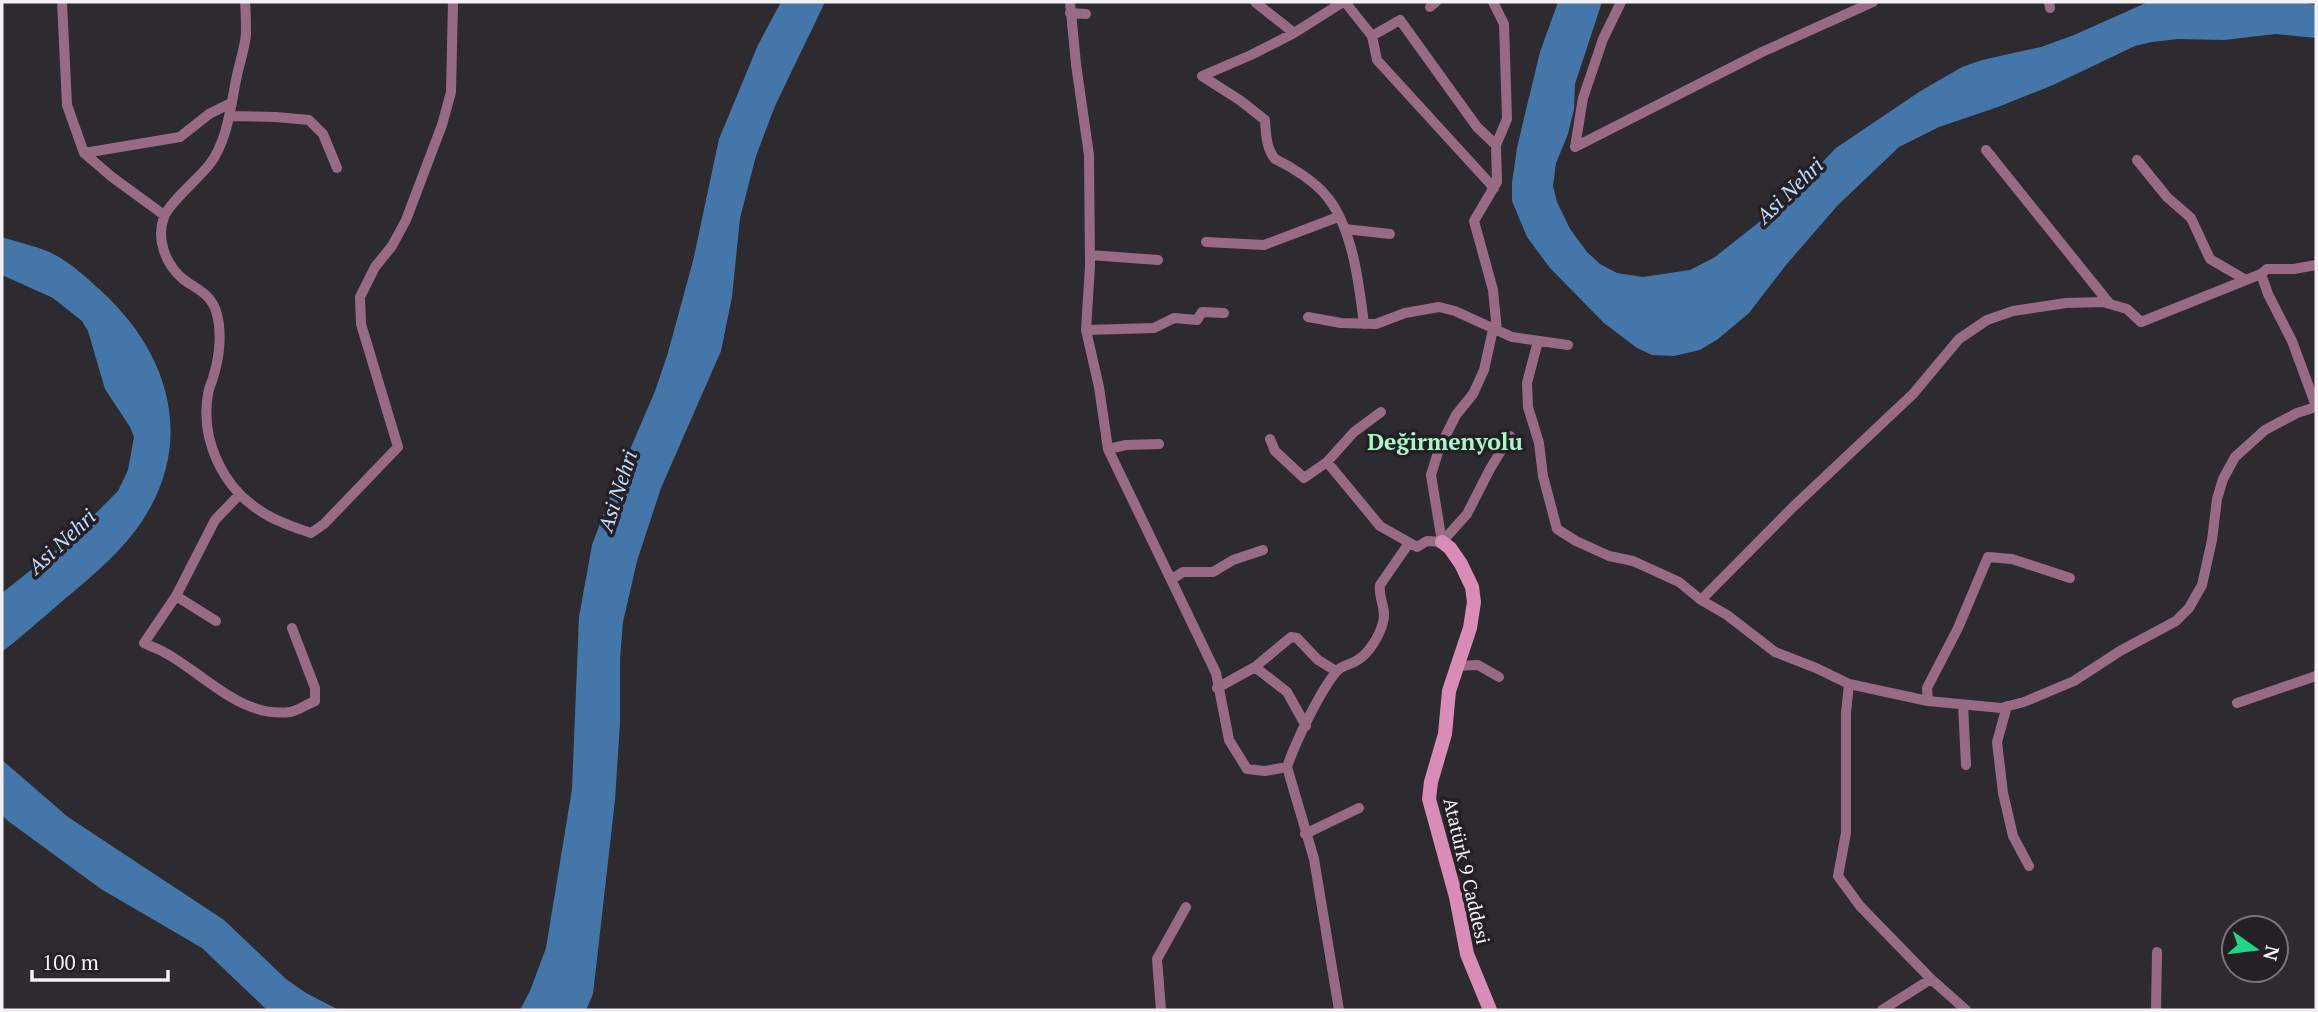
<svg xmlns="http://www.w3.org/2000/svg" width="2318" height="1012" font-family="'PT Serif',serif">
<rect width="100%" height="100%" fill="#2d2a30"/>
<!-- water -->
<path fill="#4576aa" d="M781 2H825L775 106 756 156 740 218 732 297 721 351 661 488 637 561 623 622 620 659V723L615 800 593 994 586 1010H520L530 991 546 948 572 789 579 617 592 545 611 494 655 391 667 356 693 261 719 139 758 45Z
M1558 2H1602L1575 84 1574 109 1568 134 1556 163 1553 186 1557 202 1570 229 1587 252 1600 264 1617 273 1643 277 1690 270 1715 257 1783 203 1836 148 1919 92 1962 67 1982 60 2041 47 2074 35 2148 2H2301L2316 5V38L2276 34 2224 40 2178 39 2152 42 2135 46 2053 85 1998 107 1939 127 1899 147 1838 205 1786 265 1749 313 1718 339 1700 350 1674 356 1652 355 1637 348 1604 323 1550 268 1527 237 1512 201V183L1517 148 1525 114 1540 52Z
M2 237C20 243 41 247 57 256 73 265 86 277 99 289 163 346 194 428 150 508 128 548 93 575 59 604 40 620 21 637 2 652V593L70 539 118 491 128 470 134 437 130 427 105 389 88 331 82 321 53 298 2 275Z
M2 760 68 817 224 920 286 979 306 993 339 1010H267L202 948 101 889 8 821 2 815Z"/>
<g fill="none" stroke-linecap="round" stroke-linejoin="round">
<!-- street -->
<path stroke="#996a84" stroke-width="10" d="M62 2 67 105 84 153 112 177 164 215
M245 2C246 12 246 23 246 34 245 47 240 62 237 75 231 104 228 141 209 165 199 178 168 204 164 217 156 238 165 264 183 279 196 289 210 293 216 311 222 330 220 355 214 374 213 380 209 387 208 394 200 440 223 488 262 512 277 522 294 527 311 533L324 524 398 447 361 324 360 297 375 267 392 246 406 220 442 125 451 92 453 2
M1070 2 1076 64 1089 155 1090 266 1086 330 1099 387 1108 449 1216 673 1229 740 1247 769 1265 771 1287 767
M1255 2 1294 33 1343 2
M1345 2 1372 36 1377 60 1494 188
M1493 2 1504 24 1507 119 1496 145 1497 182 1474 221 1493 290 1497 331
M1621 2 1603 39 1583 98 1575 147 1762 52 1873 2
M2049 2 2050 8
M1430 7 1436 2
M1070 13 1086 14
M1294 33 1251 55 1202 76 1241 101 1265 120C1266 134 1266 148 1275 159 1292 167 1316 182 1328 198 1353 230 1359 284 1364 324
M1372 36 1400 20 1477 127 1496 145
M229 116 276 117 309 120 323 134 337 168
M1986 150 2109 303
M84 153 180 137 209 114 231 103
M2137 160 2167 197 2191 218 2210 259 2246 280
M1345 229 1390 234
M1206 242 1264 245 1338 217
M1090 255 1158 260
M2316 265 2294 269H2267L2261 274 2268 294 2292 341 2316 406
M1308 317 1341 323 1376 324 1405 313 1439 307 1455 311 1512 337 1568 345
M1086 330 1154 328 1174 318 1197 320 1202 312 1224 313
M1538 341 1527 383 1528 407 1539 443 1543 476 1557 529 1576 541 1609 556 1633 561 1679 582 1701 600 1727 615 1775 652 1816 668 1849 684 1928 701 2001 708 2024 702 2074 681 2120 651 2176 621 2189 608 2202 585 2212 540 2217 499 2223 479 2235 457 2265 430 2297 413 2316 407
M1270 439 1275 451 1304 478 1327 462 1354 432 1381 412
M1108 449 1126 445 1159 444
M1327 462 1380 526 1417 547 1427 541 1442 542 1467 514 1490 469 1510 436
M239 495 215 520 176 596 144 643C152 647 161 650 169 655 207 677 242 718 290 712 298 711 307 704 315 701V688L292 628
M1442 542 1431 475 1439 449 1456 415 1473 394 1484 370 1493 329
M1172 579 1183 572H1213L1233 560 1263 550
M176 596 216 621
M1701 600 1792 508 1913 394 1959 339 1987 320 2013 311 2066 303 2103 302 2127 309 2141 322 2261 274
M1456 666 1478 665 1499 677
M1849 684 1846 713V833L1838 876 1860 906 1931 979 1966 1010
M1217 688 1255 667
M1928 701 1927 688 1958 628 1988 557 2012 559 2070 578
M2237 703 2316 676
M1963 705 1966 765
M2007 706 1997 742 2003 793 2013 836 2029 866
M1306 726 1287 692 1255 667 1291 637 1297 638 1318 660 1336 671
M1305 834 1359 808
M1161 1010 1157 959 1186 907
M1339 1010 1314 859 1287 767C1295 743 1321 689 1337 671 1342 665 1350 665 1356 661 1369 654 1380 635 1383 622 1387 609 1378 598 1380 585L1409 543
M1882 1010 1931 979
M2156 1010 2157 952"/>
<!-- secondary -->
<path stroke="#d88cb7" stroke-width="14" d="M1442 542 1450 548 1461 564 1472 587 1474 602 1470 628 1449 691 1445 734 1431 782 1429 799 1456 897 1467 954 1490 1010"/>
</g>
<g text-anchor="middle" stroke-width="7" stroke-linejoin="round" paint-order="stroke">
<!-- street labels -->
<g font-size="19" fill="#f3f1f5" stroke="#242026">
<text transform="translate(1467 871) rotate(77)" y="7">Atatürk 9 Caddesi</text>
</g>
<!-- water labels -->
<g font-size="21" font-style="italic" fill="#c3defc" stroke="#242026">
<text transform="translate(1790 191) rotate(-44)" y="7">Asi Nehri</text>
<text transform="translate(618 491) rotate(-72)" y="7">Asi Nehri</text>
<text transform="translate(62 542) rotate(-43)" y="7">Asi Nehri</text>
</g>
<!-- quarter labels -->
<g font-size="23" font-weight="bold" fill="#aaf7c8" stroke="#242026">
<text x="1445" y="450">Değirmenyolu</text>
</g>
</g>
<!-- border -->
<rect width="2318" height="1012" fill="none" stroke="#f3f1f5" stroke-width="7"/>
<!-- north arrow -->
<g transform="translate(2255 949) rotate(104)"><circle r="33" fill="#242026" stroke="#777479" stroke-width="2"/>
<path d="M0-5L12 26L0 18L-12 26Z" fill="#1ed888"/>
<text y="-10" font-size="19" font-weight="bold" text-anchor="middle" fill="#f3f1f5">N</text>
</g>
<!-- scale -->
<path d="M32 970v10h136v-10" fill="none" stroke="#f3f1f5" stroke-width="3.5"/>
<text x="42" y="970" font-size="21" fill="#f3f1f5" stroke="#242026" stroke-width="5" paint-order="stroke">100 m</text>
</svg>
